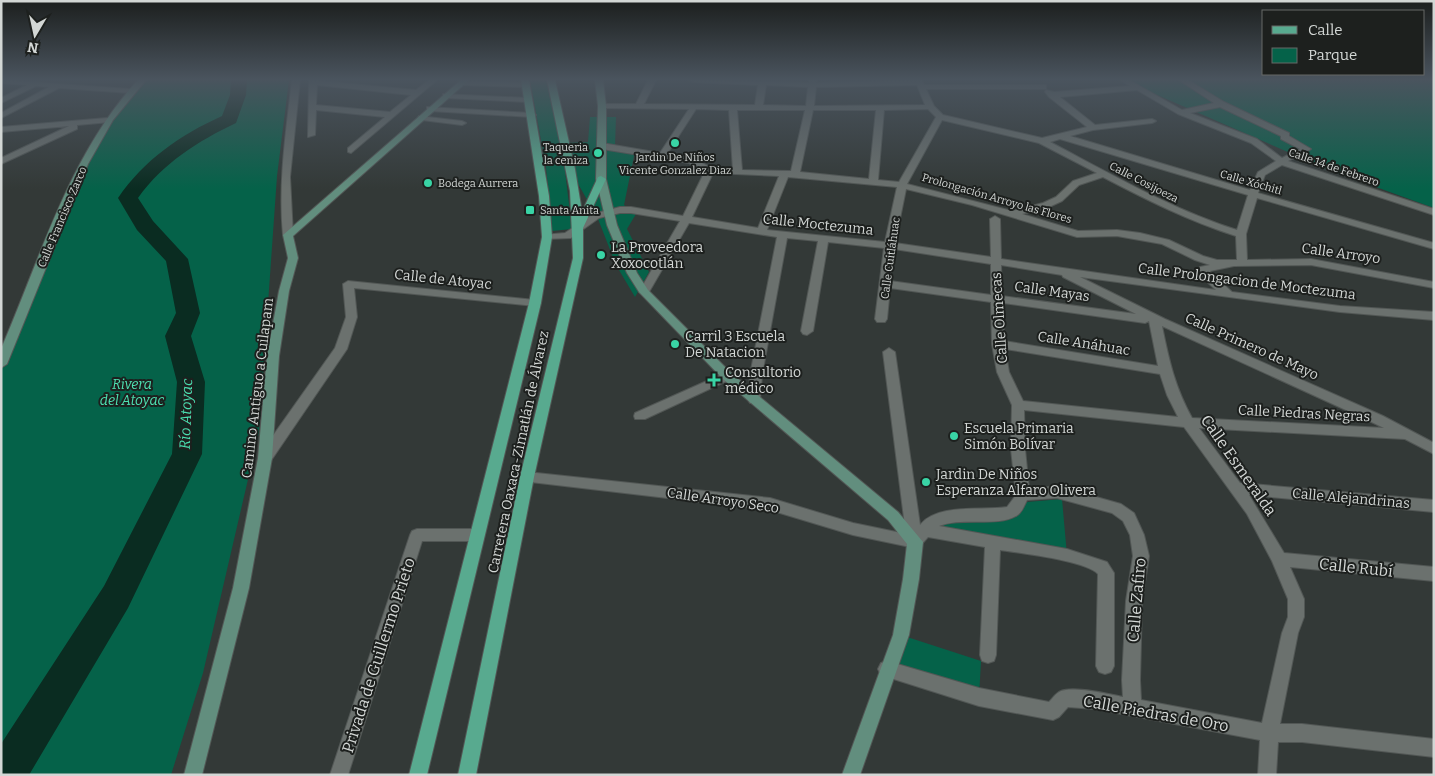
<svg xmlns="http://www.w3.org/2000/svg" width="1435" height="776" font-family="Bitter,serif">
<rect width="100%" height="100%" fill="#333937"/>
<!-- green -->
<path fill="#056249" d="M145 80H289L277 176 259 432 203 673 171 775H1V364L44 260 107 120Z
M530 80H549L564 163 572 229 552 231 546 167Z
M1123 80H1434V208L1329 170Z
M590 117H616L615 146 635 151 624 205 636 214 627 229 649 272 635 297 616 265 598 219 577 182 566 143 588 142Z
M1062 499 1067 555 929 524 1011 512 1027 502Z
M901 635 981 661 979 697 887 669Z"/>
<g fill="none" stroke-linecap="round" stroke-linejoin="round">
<!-- river -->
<path fill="#0a2c21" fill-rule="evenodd" d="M231 80H247L246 95 236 123C198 141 163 163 138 198L153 221 188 259 200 313 191 336 205 382 202 454 128 608 29 775H1V744L104 586 172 454 177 382 165 336 176 313 166 261 137 230 118 198C144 160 180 135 222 116L230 95Z"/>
<!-- street casing -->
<g stroke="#525755" stroke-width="2">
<path id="street" d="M1 80 131 89 135 91 131 93 59 88 1 118V113L49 87 36 86 1 103V98L27 85 1 83Z
M292 80H300L290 177 293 235 288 238 283 235C278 183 286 132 292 80Z
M309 80 416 90 429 80H437L351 153 348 152V148L385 117 316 110 315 135 308 137ZM317 85 411 95 390 112 316 105Z
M648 80H656L644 104 755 105 758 85 693 82 689 80 809 83V80H817L816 83 922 80 924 85H1046V89H926L934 106 943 115 1042 138 1087 127 1049 97 1045 92 1046 90 1054 92 1130 86 1120 80H1129L1182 110 1214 103 1179 80H1188L1224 102 1289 133V136L1311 149 1288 161 1434 209V215L1282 165 1265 175 1258 193 1434 243V249L1257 198 1246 234 1247 260 1311 259 1434 282V288L1311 265 1234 266 1210 271 1213 275 1232 292 1340 306 1434 312V320L1340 312 1080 277 1165 319 1383 416 1434 443V454L1405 439 1199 428 1240 483 1434 500V512L1249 495 1284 553 1434 567V581L1290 567 1304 599V617L1298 633 1280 724H1302L1434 739V757L1302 742H1278L1276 775H1258L1260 740 1095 709 1068 707 1059 717 1053 720 979 706 881 675 878 669 881 663 887 661 979 688 1049 702C1053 698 1056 693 1061 691 1072 686 1110 694 1123 697L1122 680 1126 601 1133 556 1130 535 1123 521 1112 513 1057 498 1027 500C1024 506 1022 513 1016 516 998 527 961 517 939 526L1067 549 1107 562 1114 573V666L1111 672 1105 674 1099 672 1096 666 1098 574C1087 561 1020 553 1000 550L996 655 994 661 988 663 982 661 980 655 985 547 928 537 920 546 915 548 853 535 770 510 522 481 520 477 522 473 527 472 770 498 853 523 906 534 883 352 889 348 895 352 920 525C937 503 982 511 1007 507L1016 495 1011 449 1012 405 997 372 992 344 991 302 890 288 887 319 885 322H877L875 319 884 248 828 242 813 331 807 335 803 334 801 331 818 241 787 238 762 375 760 400 758 403H750L748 400 750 375 777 237 689 223 649 292 644 295 639 292 680 221 631 213H620L599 218 571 238 543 239V235L565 233 593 214 620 207H631L683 216 705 171 689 163 602 149 598 146 602 143 660 153 689 109 602 108 598 106 602 104H636ZM766 85 808 87 806 106 763 105ZM917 85 925 105 814 106 816 87ZM1137 90 1178 114 1251 143 1276 161 1258 172 1250 190 1070 136 1093 130 1152 123 1156 121 1152 119 1095 125 1060 97ZM1220 107 1281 136V139L1300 149 1282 158 1257 139 1190 113ZM696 109 729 110 733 170 712 168 694 159 667 154ZM928 109 936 117 899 182 878 180 884 110ZM737 110H805L791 171 742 170ZM813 110H876L869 179 800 172ZM942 120 1039 143 1097 173 1073 181 1056 197 1043 203 1012 211 907 184ZM1060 139 1248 195 1237 230C1171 209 1111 174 1050 142ZM713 173 779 176 758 228 692 217ZM788 177 897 187 885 242 767 230ZM1103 177C1147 200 1189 221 1236 236L1237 260H1217L1203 256 1169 240 1140 233 1117 230 1078 231 1022 214 1049 207 1062 201 1079 185ZM906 189 972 205 1077 237 1117 236 1162 244 1195 260 1210 265 1200 267 1199 269 1204 279 1216 290 1001 259 1000 219 995 216 990 219 991 257 895 243ZM894 249 991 264V295L890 281ZM1001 265 1062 275 1063 277 1136 314 1002 296ZM1003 303 1145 323 1149 321 1158 366 1004 341ZM1162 326 1359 416 1384 428 1192 418C1175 387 1169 361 1162 326ZM1005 349 1160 374 1167 395 1178 417 1023 401 1009 372ZM1024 410 1184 427 1247 514 1272 561 1288 599V617L1282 633 1262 723 1141 700 1140 680 1142 601 1149 556 1144 535 1134 513 1121 504 1057 486 1029 489 1025 449Z
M459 81 526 83 530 85 526 87 462 85 458 83Z
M443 94 528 98 532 100 528 102 446 98H443Z
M427 107 532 113 536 115 532 117 430 111H427Z
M419 116 462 121 466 123 462 125 422 120 418 118Z
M107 118 111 120 110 122 77 125V129L1 164V158L69 126 1 132V127Z
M348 281 535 300 541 303 535 306 354 288 357 317 347 349 270 462 265 463 260 462 258 458 260 454 335 348 346 317 343 284Z
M727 372 733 376 731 379 645 419H635L634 416 635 413Z
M417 529H477L482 531 484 535 482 539 477 541H422L348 775H330L410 535 412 531Z"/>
</g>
<!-- secondary casing -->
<g stroke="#525755" stroke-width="2">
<path id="secondary" d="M138 80H146L113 120 88 164 7 364 1 368V349C41 257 69 155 138 80Z
M461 80H469L293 236 298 258 289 291 279 356 272 458 249 588 202 775H184L233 588 258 458 267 356 279 291 288 258 283 235Z
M595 80H603L606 106V179L617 225 637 273 648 290 731 373 898 512 923 542 919 579 909 635 860 775H842L893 635 903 579 907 544 888 520 723 379 639 292 627 273 607 225 596 179 598 106Z"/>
</g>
<!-- primary casing -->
<g stroke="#525755" stroke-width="2">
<path id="primary" d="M521 80H529L549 196 552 237 541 303 427 775H409L529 303 542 237 539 196Z
M547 80H555L575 169 582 212 598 177 601 176 606 179 583 228V258L534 477 476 775H458L520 477 573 258 570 191Z"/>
</g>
<!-- street -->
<use href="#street" fill="#6b716e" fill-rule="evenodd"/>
<!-- secondary -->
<use href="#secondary" fill="#628e7e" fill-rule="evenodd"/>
<!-- primary -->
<use href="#primary" fill="#58aa8f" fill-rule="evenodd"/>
</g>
<!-- sky -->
<linearGradient id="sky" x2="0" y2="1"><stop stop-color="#1c1f1e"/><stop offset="0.42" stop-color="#4a545e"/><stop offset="1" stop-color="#4a545e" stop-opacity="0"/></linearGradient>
<rect width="1435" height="189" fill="url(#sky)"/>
<!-- markers -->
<g fill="#39d4a5" stroke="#1d201e" stroke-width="2">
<circle cx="675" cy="143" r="5"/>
<circle cx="598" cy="153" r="5"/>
<circle cx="428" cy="183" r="5"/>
<rect x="525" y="205" width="10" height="10" rx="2.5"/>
<circle cx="601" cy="255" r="5"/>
<circle cx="675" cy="344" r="5"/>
<path d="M711.5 372.5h5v5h5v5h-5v5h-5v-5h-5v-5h5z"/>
<circle cx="954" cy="436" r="5"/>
<circle cx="926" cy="482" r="5"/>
</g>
<g text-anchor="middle" stroke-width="4" stroke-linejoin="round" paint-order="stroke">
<!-- far-poi labels -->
<g font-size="11" fill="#d3d7d5" stroke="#1d201e" text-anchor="start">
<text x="588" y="151" text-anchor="end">Taqueria<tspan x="588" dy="13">la ceniza</tspan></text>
<text x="675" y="161" text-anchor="middle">Jardin De Niños<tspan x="675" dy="13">Vicente Gonzalez Diaz</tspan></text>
<text x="438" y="187">Bodega Aurrera</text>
<text x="540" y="214">Santa Anita</text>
</g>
<!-- far-street labels -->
<g font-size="11" fill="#d3d7d5" stroke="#1d201e">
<text transform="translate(1334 167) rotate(19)" y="4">Calle 14 de Febrero</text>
<text transform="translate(1144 182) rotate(27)" y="4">Calle Cosijoeza</text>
<text transform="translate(1251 182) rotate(16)" y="4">Calle Xóchitl</text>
<text transform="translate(997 198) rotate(16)" y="4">Prolongación Arroyo las Flores</text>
<text transform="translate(62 217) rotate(-67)" y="4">Calle Francisco Zarco</text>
<text transform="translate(890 258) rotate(-82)" y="4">Calle Cuitláhuac</text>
</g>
<!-- street labels -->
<g font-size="14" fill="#d3d7d5" stroke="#1d201e">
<text transform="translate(818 224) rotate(6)" y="5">Calle Moctezuma</text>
<text transform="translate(1341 253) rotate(8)" y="5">Calle Arroyo</text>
<text transform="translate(443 279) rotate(6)" y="5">Calle de Atoyac</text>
<text transform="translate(1247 281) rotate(7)" y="5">Calle Prolongacion de Moctezuma</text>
<text transform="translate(1052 291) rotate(8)" y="5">Calle Mayas</text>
<text transform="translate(999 318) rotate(-94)" y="5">Calle Olmecas</text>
<text transform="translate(1084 343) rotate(9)" y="5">Calle Anáhuac</text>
<text transform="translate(1252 346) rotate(24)" y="5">Calle Primero de Mayo</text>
<text transform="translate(257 388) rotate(-83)" y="5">Camino Antiguo a Cuilapam</text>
<text transform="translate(1304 413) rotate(3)" y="5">Calle Piedras Negras</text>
<text transform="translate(518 452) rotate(-78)" y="5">Carretera Oaxaca-Zimatlán de Álvarez</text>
<text transform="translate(1351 498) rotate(5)" y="5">Calle Alejandrinas</text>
<text transform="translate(723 500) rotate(8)" y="5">Calle Arroyo Seco</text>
</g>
<!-- poi labels -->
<g font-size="14" fill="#d3d7d5" stroke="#1d201e" text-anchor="start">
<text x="611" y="252">La Proveedora<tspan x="611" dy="16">Xoxocotlán</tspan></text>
<text x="685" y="341">Carril 3 Escuela<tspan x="685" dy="16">De Natacion</tspan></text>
<text x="725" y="377">Consultorio<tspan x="725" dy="16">médico</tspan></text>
<text x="964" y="433">Escuela Primaria<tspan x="964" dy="16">Simón Bolívar</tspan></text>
<text x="936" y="479">Jardin De Niños<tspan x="936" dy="16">Esperanza Alfaro Olivera</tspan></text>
</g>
<!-- park labels -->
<g font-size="14" font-style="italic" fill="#4de0b1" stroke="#1d201e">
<text x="132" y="389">Rivera<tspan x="132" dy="16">del Atoyac</tspan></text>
</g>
<!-- water labels -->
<g font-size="15" font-style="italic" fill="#4adeaf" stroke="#1d201e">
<text transform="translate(186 414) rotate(-88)" y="5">Río Atoyac</text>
</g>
<!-- near-street labels -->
<g font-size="16" fill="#d3d7d5" stroke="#1d201e">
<text transform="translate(1239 465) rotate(55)" y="6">Calle Esmeralda</text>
<text transform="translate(1356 567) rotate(6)" y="6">Calle Rubí</text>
<text transform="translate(1136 600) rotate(-85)" y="6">Calle Zafiro</text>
<text transform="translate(378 655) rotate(-72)" y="6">Privada de Guillermo Prieto</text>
<text transform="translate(1156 713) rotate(10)" y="6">Calle Piedras de Oro</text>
</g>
</g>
<!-- border -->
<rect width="1435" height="776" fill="none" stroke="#d3d7d5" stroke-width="5"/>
<!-- legend -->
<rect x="1262" y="10" width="162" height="65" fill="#1d201e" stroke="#666967"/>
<rect x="1272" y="26" width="25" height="8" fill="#58aa8f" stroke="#666967"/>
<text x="1308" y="35" font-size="15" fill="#d3d7d5">Calle</text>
<rect x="1272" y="48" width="25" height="15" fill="#056249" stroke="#666967"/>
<text x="1308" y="60" font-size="15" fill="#d3d7d5">Parque</text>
<!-- north arrow -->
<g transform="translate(35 35) rotate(189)" stroke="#1d201e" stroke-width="4" paint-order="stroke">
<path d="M0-4L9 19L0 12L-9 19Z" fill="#d3d7d5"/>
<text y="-8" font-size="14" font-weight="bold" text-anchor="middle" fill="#d3d7d5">N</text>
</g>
</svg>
